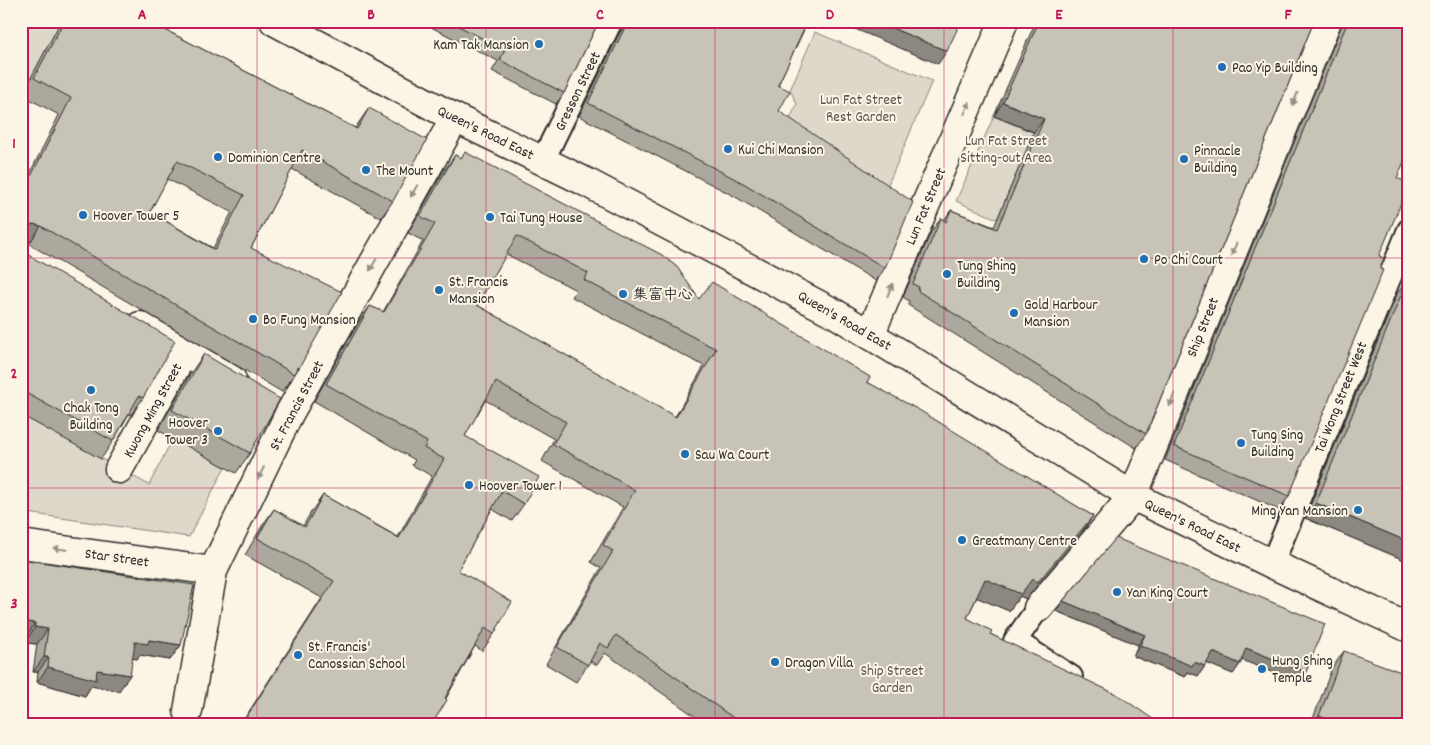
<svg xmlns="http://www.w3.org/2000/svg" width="1430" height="745" font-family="Dekko,'LXGW WenKai TC',sans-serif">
<rect width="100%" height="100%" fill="#fcf5e5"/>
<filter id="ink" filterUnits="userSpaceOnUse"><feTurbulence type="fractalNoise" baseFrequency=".02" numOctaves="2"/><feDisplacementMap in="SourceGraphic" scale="10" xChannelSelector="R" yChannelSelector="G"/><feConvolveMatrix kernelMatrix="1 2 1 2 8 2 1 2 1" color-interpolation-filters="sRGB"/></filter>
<g filter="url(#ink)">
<!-- green -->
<path fill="#ded8ca" stroke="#84827a" d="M21 21H61L21 97Z
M815 32 932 81 887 187 788 123 797 104 790 90Z
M994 116 1060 144 1018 170 997 219 956 201Z
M27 418 149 485 173 438 225 467 189 537 21 512V427Z"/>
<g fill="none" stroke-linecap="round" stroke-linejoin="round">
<!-- pedestrian casing -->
<g stroke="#2b2b2b" stroke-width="26">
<path id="pedestrian" d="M543 160 611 21
M1272 564 1409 230
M1038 608 1015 641 1071 677"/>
</g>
<!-- minor casing -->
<g stroke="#2b2b2b" stroke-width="31">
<path id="minor" d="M140 326 232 380
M870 335 1004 21
M119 469 184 352
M21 544 213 571
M1038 608 1133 496 1327 21
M188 711 213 571 289 414 455 118"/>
</g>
<!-- secondary casing -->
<g stroke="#2b2b2b" stroke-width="31">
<path id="secondary" d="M274 21 455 118 584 181 836 314 1133 496 1272 564 1409 628"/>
</g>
<!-- pedestrian -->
<use href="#pedestrian" stroke="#fcf5e5" stroke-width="22"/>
<!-- minor -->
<use href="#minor" stroke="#fcf5e5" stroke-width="28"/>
<!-- secondary -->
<use href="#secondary" stroke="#fcf5e5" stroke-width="28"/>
</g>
<!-- wall -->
<path fill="#aca89d" stroke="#2b2b2b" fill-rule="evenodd" d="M61 21H148L355 128 369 108 393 201 381 218 292 169 251 248 299 368 287 385H286L282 392 29 244 21 242V171L29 175 59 115 22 95ZM167 179 232 212 213 248 150 212Z
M393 21H400L398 24Z
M419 21H599L564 93 556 104 492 71 498 61Z
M628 21 639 26 642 21 651 23 652 21H808L778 85 779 111 885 268 876 281 734 196 579 116 619 34Z
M1036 21H1314L1146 434 1136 448 908 305 909 301 903 297 931 232 941 218 944 220 951 210 994 227 1034 132 994 116Z
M1342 21H1409L1397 178 1379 256 1289 496 1279 510 1165 460 1341 27Z
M465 152 699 299 867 382 1093 516 1081 534 1026 599 1020 596 1009 611 977 597 967 618 990 634 1160 724H706L605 653 597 665 590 661 576 682 546 664 601 568 591 562 623 507 542 461 554 439 485 400 465 436 524 504 512 521 492 509 458 570 494 634 482 651 475 646 432 724H241L322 598 245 555 262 526 274 509 303 526 311 512 323 495 398 537 432 476 412 465 415 460 314 401 358 323 370 306 383 312 423 241 408 233 443 172 455 155 461 158ZM506 254 576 290 572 297 704 366 675 417 477 305Z
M21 250 143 398 131 415 129 414 113 441 101 459 21 415Z
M1408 278 1409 562 1305 518 1397 294Z
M204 354 250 453 236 473 158 430 190 374Z
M21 559 181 645 170 660 140 655 137 659 132 658 119 691 91 686 85 696 37 682 38 672H33L37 644 25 643Z
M1063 601 1306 672 1299 682 1242 660 1240 664 1233 674 1207 663 1198 676 1188 672 1185 677 1133 656 1138 645 1056 611Z
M1344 651 1409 724H1311L1332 668Z"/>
<!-- shaded-wall -->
<path fill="#8c8880" stroke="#2b2b2b" d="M836 21H875L947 51 938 64Z
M1003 102 1044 119 1034 132 994 116Z
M33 224 41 226 29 244 21 242V230L25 227Z
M1316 503 1409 542V562L1305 518Z
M1093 516 1081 534 1026 599 1020 596 1009 611 973 596 985 579Z
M1063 601 1145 635 1138 645 1056 611Z
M21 621 35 623 25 639 21 638Z
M35 627 48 629 37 644 25 643Z
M149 640 181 645 170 660 140 655 137 659 124 657 135 642Z
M1140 645 1194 662 1205 666 1198 676 1188 672 1185 677 1133 656Z
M1246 648 1306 672 1299 682 1239 659Z
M1213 652 1240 664 1233 674 1206 663Z
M44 657H49L38 672H33Z
M48 667 97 670 130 675 119 691 91 686 85 696 37 682Z
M1319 716 1341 724H1314Z"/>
<!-- building -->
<path fill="#c8c3b7" stroke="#2b2b2b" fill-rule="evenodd" d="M64 21H148L357 129 369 108 427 140 393 201 302 150 251 248 342 292 299 368 297 367 294 374 41 226 33 224 25 227 21 230V171L31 176 71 98 34 78ZM177 161 244 195 215 250 150 212Z
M449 21H599L564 93 500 60 505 50Z
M628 21 640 27 643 21H647L653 24 655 21H808L778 85 790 91 779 111 913 202 885 268 743 183 588 103Z
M875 21H961L947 51Z
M1039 21H1314L1146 434 918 291 919 287 913 284 941 218 946 222 951 210 997 229 1044 119 1003 102Z
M1348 21H1409V150L1397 178 1409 183V184L1379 256 1384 258 1380 269 1383 270 1289 496 1174 446Z
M465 152 662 255 677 267 699 299 712 282 870 377 867 382 919 410 1093 516 1038 582 1032 579 1021 594 985 579 967 618 992 631 990 634 1118 695 1160 724H742L616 635 608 648 600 643 588 665 557 647 613 551 603 545 635 490 553 444 566 422 496 382 465 436 539 477 524 504 502 491 458 570 512 602 494 634 485 628 445 698 447 700 432 724H252L245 719 334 581 257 538 274 509 305 527 323 495 399 538 444 459 424 448 427 442 326 384 370 306 384 312 435 224 420 216 455 155 461 158ZM517 236 588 273 584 280 716 349 676 417 477 305Z
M21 250 25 253 175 341 143 398 139 396 113 441 24 392 21 396Z
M1408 278 1409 279V542L1316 503Z
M204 354 280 399 250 453 172 410Z
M1116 538 1325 624 1306 672 1246 648 1240 664 1213 652 1205 666 1194 662 1192 666 1140 645 1145 635 1063 601Z
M21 559 194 585 181 645 149 640 148 644 135 642 130 675 97 670 96 680 48 667 49 657H44L48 629 35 627V623L21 621Z
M1344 651 1409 675V724H1341L1319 716Z"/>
<!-- one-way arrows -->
<defs><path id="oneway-solid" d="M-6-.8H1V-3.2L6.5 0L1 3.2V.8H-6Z" transform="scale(1.25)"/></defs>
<g fill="#949088">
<use href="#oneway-solid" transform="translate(1295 99) rotate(112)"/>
<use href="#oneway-solid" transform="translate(967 108) rotate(-67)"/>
<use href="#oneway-solid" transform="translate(414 191) rotate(119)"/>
<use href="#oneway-solid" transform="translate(1234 249) rotate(112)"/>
<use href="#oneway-solid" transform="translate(373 265) rotate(119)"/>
<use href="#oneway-solid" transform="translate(890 290) rotate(-67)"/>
<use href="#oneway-solid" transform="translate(1172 400) rotate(112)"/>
<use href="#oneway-solid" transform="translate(261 473) rotate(116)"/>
<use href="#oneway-solid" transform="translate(60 549) rotate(-172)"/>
</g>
</g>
<!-- grid -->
<path fill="none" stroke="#c2185b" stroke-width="1" stroke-opacity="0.55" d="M257 21V724M486 21V724M715 21V724M944 21V724M1173 21V724M21 258H1409M21 488H1409"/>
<!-- markers -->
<g fill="#1f6fb2" stroke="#fcf5e5" stroke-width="2">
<circle cx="539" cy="44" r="5"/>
<circle cx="1222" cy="67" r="5"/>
<circle cx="728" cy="149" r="5"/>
<circle cx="218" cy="157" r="5"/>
<circle cx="1184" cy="159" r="5"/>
<circle cx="366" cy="170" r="5"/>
<circle cx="83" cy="215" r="5"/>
<circle cx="490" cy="217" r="5"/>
<circle cx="1144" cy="259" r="5"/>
<circle cx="947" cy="274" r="5"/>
<circle cx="439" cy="290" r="5"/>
<circle cx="623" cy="294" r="5"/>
<circle cx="1014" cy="313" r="5"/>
<circle cx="253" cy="319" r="5"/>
<circle cx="91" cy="390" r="5"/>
<circle cx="218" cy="431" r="5"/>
<circle cx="1241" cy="443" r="5"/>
<circle cx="685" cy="454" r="5"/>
<circle cx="469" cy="485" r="5"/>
<circle cx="1358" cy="510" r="5"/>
<circle cx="962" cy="540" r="5"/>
<circle cx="1117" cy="592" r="5"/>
<circle cx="298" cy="655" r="5"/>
<circle cx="775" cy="662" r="5"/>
<circle cx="1262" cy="669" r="5"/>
</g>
<g text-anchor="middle" stroke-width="4" stroke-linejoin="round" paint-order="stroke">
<!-- poi labels -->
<g font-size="15" fill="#2b2b2b" stroke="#fcf5e5" text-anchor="start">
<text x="529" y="49" text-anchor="end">Kam Tak Mansion</text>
<text x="1232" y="72">Pao Yip Building</text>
<text x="738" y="154">Kui Chi Mansion</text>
<text x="1194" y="155">Pinnacle<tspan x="1194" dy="17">Building</tspan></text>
<text x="228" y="162">Dominion Centre</text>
<text x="376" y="175">The Mount</text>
<text x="93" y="220">Hoover Tower 5</text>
<text x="500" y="222">Tai Tung House</text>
<text x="1154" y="264">Po Chi Court</text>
<text x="957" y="270">Tung Shing<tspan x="957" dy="17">Building</tspan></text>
<text x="449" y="286">St. Francis<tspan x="449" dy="17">Mansion</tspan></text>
<text x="633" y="299">集富中心</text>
<text x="1024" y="309">Gold Harbour<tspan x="1024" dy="17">Mansion</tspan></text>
<text x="263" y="324">Bo Fung Mansion</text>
<text x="91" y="412" text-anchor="middle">Chak Tong<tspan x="91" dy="17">Building</tspan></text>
<text x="208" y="427" text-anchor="end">Hoover<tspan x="208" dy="17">Tower 3</tspan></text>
<text x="1251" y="439">Tung Sing<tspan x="1251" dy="17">Building</tspan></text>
<text x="695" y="459">Sau Wa Court</text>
<text x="479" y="490">Hoover Tower 1</text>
<text x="1348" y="515" text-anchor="end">Ming Yan Mansion</text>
<text x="972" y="545">Greatmany Centre</text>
<text x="1127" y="597">Yan King Court</text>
<text x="308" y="651">St. Francis'<tspan x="308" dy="17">Canossian School</tspan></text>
<text x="1272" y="665">Hung Shing<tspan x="1272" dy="17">Temple</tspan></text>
<text x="785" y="667">Dragon Villa</text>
</g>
<!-- street labels -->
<g font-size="15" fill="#2b2b2b" stroke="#fcf5e5">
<text transform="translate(577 91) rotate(-64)" y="5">Gresson Street</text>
<text transform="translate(486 132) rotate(26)" y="5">Queen's Road East</text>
<text transform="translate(925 206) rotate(-67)" y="5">Lun Fat Street</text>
<text transform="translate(845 320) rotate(30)" y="5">Queen's Road East</text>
<text transform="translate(1202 327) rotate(-68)" y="5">Ship Street</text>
<text transform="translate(1340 397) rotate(-68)" y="5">Tai Wong Street West</text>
<text transform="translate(296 405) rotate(-62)" y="5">St. Francis Street</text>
<text transform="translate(152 410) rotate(-61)" y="5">Kwong Ming Street</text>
<text transform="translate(1193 525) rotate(26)" y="5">Queen's Road East</text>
<text transform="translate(117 557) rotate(8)" y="5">Star Street</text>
</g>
<!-- park labels -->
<g font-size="15" fill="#585653" stroke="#fcf5e5">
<text x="861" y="104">Lun Fat Street<tspan x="861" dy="17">Rest Garden</tspan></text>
<text x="1006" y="145">Lun Fat Street<tspan x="1006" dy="17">Sitting-out Area</tspan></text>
<text x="892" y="675">Ship Street<tspan x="892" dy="17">Garden</tspan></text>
</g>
</g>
<!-- margin -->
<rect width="1430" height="745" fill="none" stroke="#fcf5e5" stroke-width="55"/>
<rect x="28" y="28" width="1374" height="690" fill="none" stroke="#c2185b" stroke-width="2"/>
<g font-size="16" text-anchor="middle" font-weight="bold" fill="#c2185b">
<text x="142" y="19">A</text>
<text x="371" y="19">B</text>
<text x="600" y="19">C</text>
<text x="830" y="19">D</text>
<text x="1059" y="19">E</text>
<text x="1288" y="19">F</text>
<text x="14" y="148">1</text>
<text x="14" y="378">2</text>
<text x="14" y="608">3</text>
</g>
</svg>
